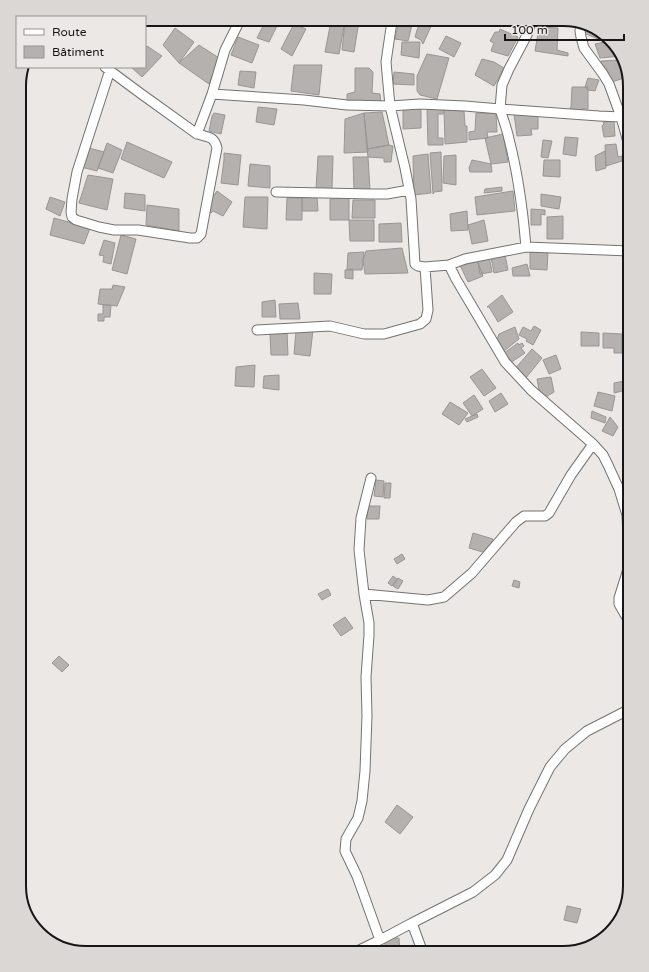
<svg xmlns="http://www.w3.org/2000/svg" width="649" height="972" font-family="'Varela Round',sans-serif">
<rect width="100%" height="100%" fill="#ebe8e6"/>
<!-- building -->
<path fill="#b4b1af" stroke="#989694" d="M487 20H525L523 25 507 21H491Z
M331 21H345L339 54 325 52Z
M345 21H359L354 52 342 50Z
M399 21 412 25 408 41 395 39Z
M421 21 432 24 423 44 421 40 415 37 417 30Z
M265 22H279L269 42 257 38Z
M294 24 306 29 292 56 281 49Z
M588 26 600 30 603 33 600 40 584 33Z
M539 27 558 28 557 50 568 53V56L535 51Z
M175 28 194 42 179 63 163 45Z
M500 29 518 37 508 56 491 51 494 43 490 41 495 32H499Z
M446 36 461 43 454 57 439 49Z
M238 37 259 45 252 63 231 55Z
M610 41 621 53 622 56 600 58 595 44Z
M402 42H420L419 58 401 55Z
M199 45 219 58 209 84 179 63Z
M147 46 162 56 142 77 131 67H145V48Z
M427 54 449 58 437 99 420 95 417 91V76Z
M482 59 494 62 504 68 494 86 475 75Z
M620 60 627 77 612 82 606 67 602 66 601 61Z
M294 65H322L319 95 291 91Z
M355 68H369L373 72 372 93 380 94 381 103 347 105V94L355 92Z
M240 71 256 72 254 88 238 85Z
M394 72 414 74V85L393 84Z
M588 78 599 80 595 91 588 90 585 87Z
M572 87H588V109H582L581 112H568L571 107Z
M258 107 277 109 274 125 256 122Z
M444 107 443 114H438V138H443V145H428L427 109Z
M421 108V128L403 129V110Z
M444 110 464 111 465 126H467V142L445 144Z
M538 111V129H531L532 135 517 136 514 114Z
M382 112 389 145 367 149 364 113Z
M214 113 225 115 221 134 209 131 212 116Z
M364 113 368 152 344 153 345 119Z
M476 113H496L497 132H487L488 138 469 140V132L475 131Z
M614 121 615 136 604 137 602 126 604 124 603 122Z
M503 134 508 162 491 164 485 138Z
M565 137 578 138 576 156 563 154Z
M543 140 552 141 548 158 541 157Z
M127 142 172 162 164 178 121 159Z
M107 143 122 150 113 173 98 168Z
M616 144 618 157 622 156V161L606 166 605 145Z
M389 145 393 146 391 162H384V158L368 157 367 149Z
M89 148 104 152 97 171 81 167Z
M605 151 606 168 596 171 595 156Z
M441 152 442 191 434 192 433 194 430 153Z
M224 153 241 155 238 185 221 183 224 160Z
M428 154 431 193 414 195 413 156Z
M456 155V185L443 183 444 156Z
M318 156H333L332 190 316 189Z
M353 157H368L370 190H354Z
M472 160 491 164 492 172H470L469 168Z
M544 160H560V177L543 176Z
M250 164 270 166V188L248 186Z
M88 175 113 179 107 210 79 203Z
M502 187V191L484 193 485 189Z
M217 191 232 202 223 216 213 211 211 213 206 212 209 203Z
M513 191 515 211 477 215 475 197Z
M125 193 145 195V211L124 208Z
M541 194 561 197 559 209 541 206Z
M50 197 65 202 60 216 46 209Z
M245 197H268L267 229 243 227Z
M317 197 318 211H302V198Z
M287 198H302V220H286Z
M349 198V220H330V199Z
M353 200H375V218H352Z
M630 201V219L623 214Z
M147 205 179 209V231L146 225Z
M531 209 545 210V215L541 214V225H531Z
M467 211 468 230 451 231 450 214Z
M563 216V239H547V217Z
M54 218 90 228 84 244 50 235Z
M349 220H374V241H350Z
M484 220 488 241 472 244 468 225Z
M401 223 402 242H379V224Z
M121 235 136 239 127 274 112 270Z
M104 240 115 243 111 264 103 262 104 256 99 255Z
M402 248 408 273 365 274 363 260 366 251Z
M364 252 362 270H347L348 253Z
M530 252H548L547 270 530 269Z
M505 255 508 270 494 273 491 257Z
M489 256 492 272 480 274 477 258Z
M476 257 483 276 468 282 458 261Z
M527 264 530 276H513L512 268Z
M353 269V279L345 278V270Z
M314 273 332 274 331 294H314Z
M113 285 125 287 117 306 98 304 100 289H112Z
M502 295 513 312 498 322 489 307H487Z
M275 300 276 317H262V302Z
M298 303 300 319H280L279 304Z
M103 305H111L110 317H104V321H98V314H103Z
M534 326 541 330 533 345 526 341 527 339 519 335 523 327 531 331Z
M515 327 519 339 504 351 497 340 499 334Z
M313 330 310 356 294 354 296 331Z
M287 331 288 355H271L270 334Z
M581 332 599 333V346H581Z
M603 333 622 334V353H614V348H603Z
M518 343 519 345 522 343 524 346 521 348 525 353 510 363 504 353Z
M532 349 542 358 525 379 514 370Z
M556 355 561 369 549 374 543 360Z
M255 365 254 387 235 386 236 367Z
M482 369 496 388 484 396 470 377Z
M279 375V390L263 388 264 376Z
M551 377 554 392 544 398 539 390 537 379Z
M630 380V389L614 393V383Z
M598 392 615 396 612 411 594 406Z
M501 393 508 404 495 412 489 401Z
M474 395 483 409 472 416 463 403Z
M450 402 468 413 459 425 442 414Z
M592 411 606 417 605 423 591 418Z
M477 414 478 417 467 422 465 419Z
M610 417 618 427 613 436 602 431Z
M376 480 384 481 383 497 374 496Z
M385 483H391L390 498H384Z
M368 506H380L379 519H367Z
M473 533 493 539 486 553 469 548Z
M402 554 405 559 397 564 394 559Z
M393 576 397 579 392 586 388 583Z
M398 578 403 581 398 589 393 586Z
M514 580 520 582 519 588 512 586Z
M328 589 331 595 322 600 318 594Z
M345 617 353 628 341 636 333 625Z
M59 656 69 665 62 672 52 663Z
M397 805 413 817 400 834 385 822Z
M567 906 581 909 577 923 564 920Z
M385 938H399L400 953H385Z"/>
<g fill="none" stroke-linecap="round" stroke-linejoin="round">
<!-- street casing -->
<g stroke="#757371" stroke-width="11">
<path id="street" d="M392 21 386 62 390 106 405 168 411 199 415 264 418 266 425 267 449 265 456 279 505 362 531 390 593 444 603 455 608 465 619 489 627 515 629 566 619 598V604L630 623
M581 24 580 31 581 37 584 48 603 74 609 84 621 117 628 142 630 146
M105 67 140 93 197 134 212 94 304 100 347 105 390 106 420 104 465 106 500 109 502 85 509 69 527 35 532 19
M110 70 77 172 72 199 71 212 72 217 76 220 99 227 114 230H138L190 238H197L201 234 217 148C214 136 208 137 197 134
M212 94 225 50 239 22
M276 192 372 194H387L409 190
M526 247 630 251
M449 265 465 259 526 247C523 211 518 174 509 139 507 129 503 119 500 109L599 116 621 117
M257 330 330 326 364 334H384L420 324 426 319 428 310 425 267
M371 478 361 518 359 550 364 594 369 623V635L366 677 367 716 365 771 362 801 358 818 346 839 345 851 357 876 380 940 412 923
M364 594 428 600 444 597 472 573 516 522 524 516H545L549 513 571 475 593 444
M353 953 380 940
M423 953 412 923 473 892 495 875 507 860 529 809 550 767 565 749 587 731 630 709"/>
</g>
<!-- street -->
<use href="#street" stroke="#fff" stroke-width="9"/>
</g>
<!-- crop -->
<path d="M0 0H649V972H0ZM86 26H563A60 60 0 0 1 623 86V886A60 60 0 0 1 563 946H86A60 60 0 0 1 26 886V86A60 60 0 0 1 86 26Z" fill="#dad7d5" fill-rule="evenodd"/>
<path fill="none" stroke="#171616" stroke-width="2" d="M86 26H563A60 60 0 0 1 623 86V886A60 60 0 0 1 563 946H86A60 60 0 0 1 26 886V86A60 60 0 0 1 86 26Z"/>
<!-- legend -->
<rect x="16" y="16" width="130" height="52" fill="#ebe8e6" stroke="#969493"/>
<rect x="24" y="29" width="20" height="6" fill="#ffffff" stroke="#969493"/>
<text x="52" y="36" font-size="12" fill="#171616">Route</text>
<rect x="24" y="46" width="20" height="12" fill="#b4b1af" stroke="#969493"/>
<text x="52" y="56" font-size="12" fill="#171616">Bâtiment</text>
<!-- scale -->
<path d="M505 34v6h119v-6" fill="none" stroke="#171616" stroke-width="2"/>
<text x="511" y="34" font-size="12" fill="#171616" stroke="#ebe8e6" stroke-width="3" paint-order="stroke">100 m</text>
</svg>
